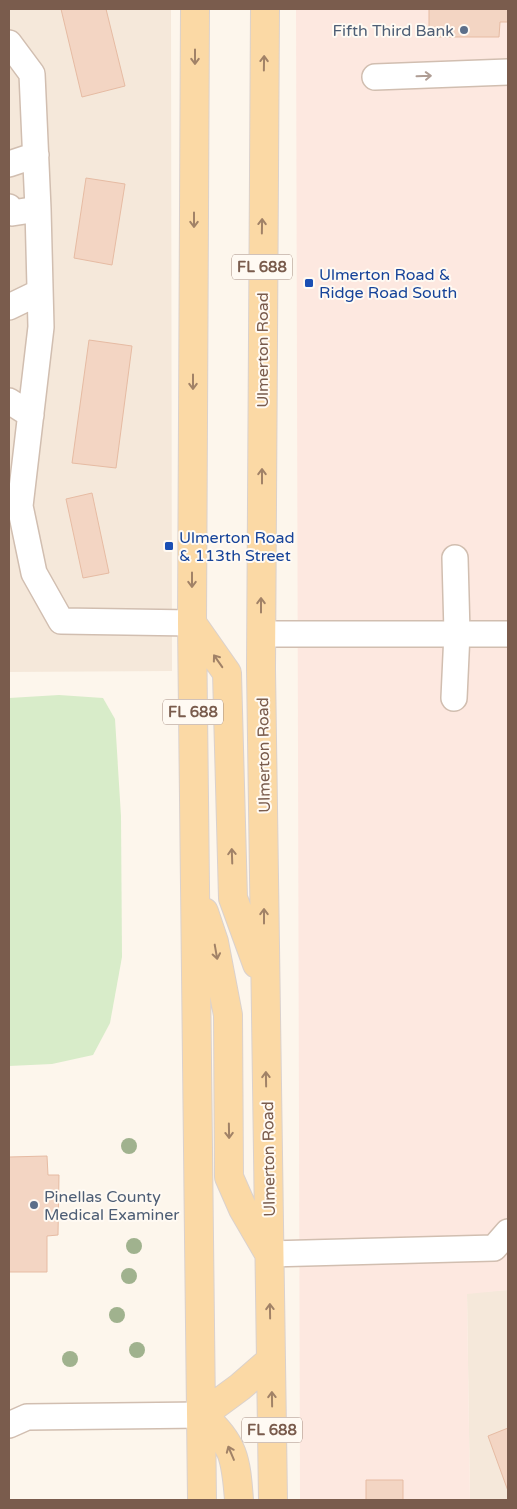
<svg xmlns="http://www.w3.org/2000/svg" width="517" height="1509" font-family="'Varela Round',sans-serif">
<rect width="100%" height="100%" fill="#fdf6ec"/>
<!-- residential -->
<path fill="#f5e8da" d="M9 9H171L172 671 9 672Z
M508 1290V1500H470L467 1293Z"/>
<!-- commercial -->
<path fill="#fde8e0" d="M296 9H508V1290L467 1294 470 1500H300Z"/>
<!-- green -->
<path fill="#d8ecc9" d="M59 695 103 698 115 719 121 816 122 957 110 1023 93 1055 52 1064 9 1066V698Z"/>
<!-- building -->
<path fill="#f3d5c3" stroke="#e6bba3" d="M61 9H106L125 86 82 97Z
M429 9H508V22H500L499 37H429Z
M86 178 125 184 112 265 74 258Z
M89 340 132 346 116 468 72 463Z
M92 493 109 573 83 578 66 499Z
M47 1156 48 1175H59L58 1235 47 1236V1272H9V1157Z
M508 1428V1491L488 1436Z
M366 1480H403V1500H366Z"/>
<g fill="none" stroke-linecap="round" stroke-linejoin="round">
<!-- minor casing -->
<g stroke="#d1beb0" stroke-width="28">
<path id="minor" d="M9 43 32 74 38 209 41 327 20 506 34 573 61 621 192 623
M375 77 508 72
M9 164 36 155
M9 207 12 213 38 209
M9 307 40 292
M9 401 31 415
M261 634H508
M454 698 457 633 455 558
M269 1254 494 1248 508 1232
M9 1425 27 1417 202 1415"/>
</g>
<!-- major casing -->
<g stroke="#dad1cd" stroke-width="30">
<path id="major" d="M195 9 192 623 202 1500
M265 9 261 669 273 1500
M192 623 227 673 233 898 257 964
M204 912 214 942 228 1015 229 1177 243 1209 268 1252
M202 1415C234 1443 236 1459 239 1500
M202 1415 240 1387 271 1360"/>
</g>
<!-- minor -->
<use href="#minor" stroke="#fff" stroke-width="25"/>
<!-- major -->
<use href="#major" stroke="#fbd9a5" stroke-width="28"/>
</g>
<!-- trees -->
<g fill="#a0b28e">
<circle cx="129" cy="1146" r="8"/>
<circle cx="134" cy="1246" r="8"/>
<circle cx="129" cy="1276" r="8"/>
<circle cx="117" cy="1315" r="8"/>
<circle cx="137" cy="1350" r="8"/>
<circle cx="70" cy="1359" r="8"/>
</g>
<!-- one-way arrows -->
<defs><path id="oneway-shaft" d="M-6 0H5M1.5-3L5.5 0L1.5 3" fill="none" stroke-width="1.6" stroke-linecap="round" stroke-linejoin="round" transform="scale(1.25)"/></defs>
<g stroke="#a18267">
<use href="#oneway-shaft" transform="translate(195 57) rotate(90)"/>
<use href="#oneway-shaft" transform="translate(264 63) rotate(-89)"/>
<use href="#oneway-shaft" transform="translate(194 220) rotate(90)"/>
<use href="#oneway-shaft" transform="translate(262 226) rotate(-89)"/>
<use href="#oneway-shaft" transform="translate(193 382) rotate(90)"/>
<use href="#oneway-shaft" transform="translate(262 476) rotate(-90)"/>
<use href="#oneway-shaft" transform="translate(192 580) rotate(90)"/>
<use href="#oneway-shaft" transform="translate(261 605) rotate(-90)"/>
<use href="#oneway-shaft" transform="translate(218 661) rotate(-125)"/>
<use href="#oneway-shaft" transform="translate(232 856) rotate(-92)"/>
<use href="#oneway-shaft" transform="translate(264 916) rotate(-90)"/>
<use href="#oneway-shaft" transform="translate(216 952) rotate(80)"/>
<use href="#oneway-shaft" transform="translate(266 1079) rotate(-91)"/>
<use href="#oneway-shaft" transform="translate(229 1131) rotate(89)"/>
<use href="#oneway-shaft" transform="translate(270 1311) rotate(-91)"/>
<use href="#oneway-shaft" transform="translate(272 1399) rotate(-91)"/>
<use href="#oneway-shaft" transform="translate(231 1453) rotate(-113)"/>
</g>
<use stroke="#af9d94" href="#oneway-shaft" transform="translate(424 76) rotate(-2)"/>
<!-- markers -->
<g fill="#5c6f8a" stroke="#fffaf3" stroke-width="2">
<circle cx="464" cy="30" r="5"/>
<circle cx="34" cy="1205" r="5"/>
</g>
<g fill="#1a4fb4" stroke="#fffaf3" stroke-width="2">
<rect x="304" y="278" width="10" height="10" rx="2.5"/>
<rect x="164" y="541" width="10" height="10" rx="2.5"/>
</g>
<g text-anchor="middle" stroke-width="4" stroke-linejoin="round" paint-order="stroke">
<!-- shield labels -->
<g fill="#fffaf3" stroke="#a28b7f" stroke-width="1">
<rect x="232" y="254.5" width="60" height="25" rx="4"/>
<rect x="163" y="699.5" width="60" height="25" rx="4"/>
<rect x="242" y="1417.5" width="60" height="25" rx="4"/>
</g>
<g font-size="15" font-weight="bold" fill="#7a5c4d">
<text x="262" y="272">FL 688</text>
<text x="193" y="717">FL 688</text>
<text x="272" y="1435">FL 688</text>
</g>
<!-- service labels -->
<g font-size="16" fill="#4e5e75" stroke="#fffaf3" text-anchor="end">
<text x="454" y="36">Fifth Third Bank</text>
<text x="44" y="1202" text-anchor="start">Pinellas County<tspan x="44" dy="18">Medical Examiner</tspan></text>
</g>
<!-- transit labels -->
<g font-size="16" fill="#164399" stroke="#fffaf3" text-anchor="start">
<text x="319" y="280">Ulmerton Road &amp;<tspan x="319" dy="18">Ridge Road South</tspan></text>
<text x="179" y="543">Ulmerton Road<tspan x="179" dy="18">&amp; 113th Street</tspan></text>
</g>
<!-- street labels -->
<g font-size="16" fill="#7a5c4d" stroke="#fffaf3">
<text transform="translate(262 350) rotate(-90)" y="6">Ulmerton Road</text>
<text transform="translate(263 755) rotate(-91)" y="6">Ulmerton Road</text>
<text transform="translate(268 1159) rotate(-91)" y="6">Ulmerton Road</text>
</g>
</g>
<!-- border -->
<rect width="517" height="1509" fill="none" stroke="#7a5c4d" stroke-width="20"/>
</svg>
